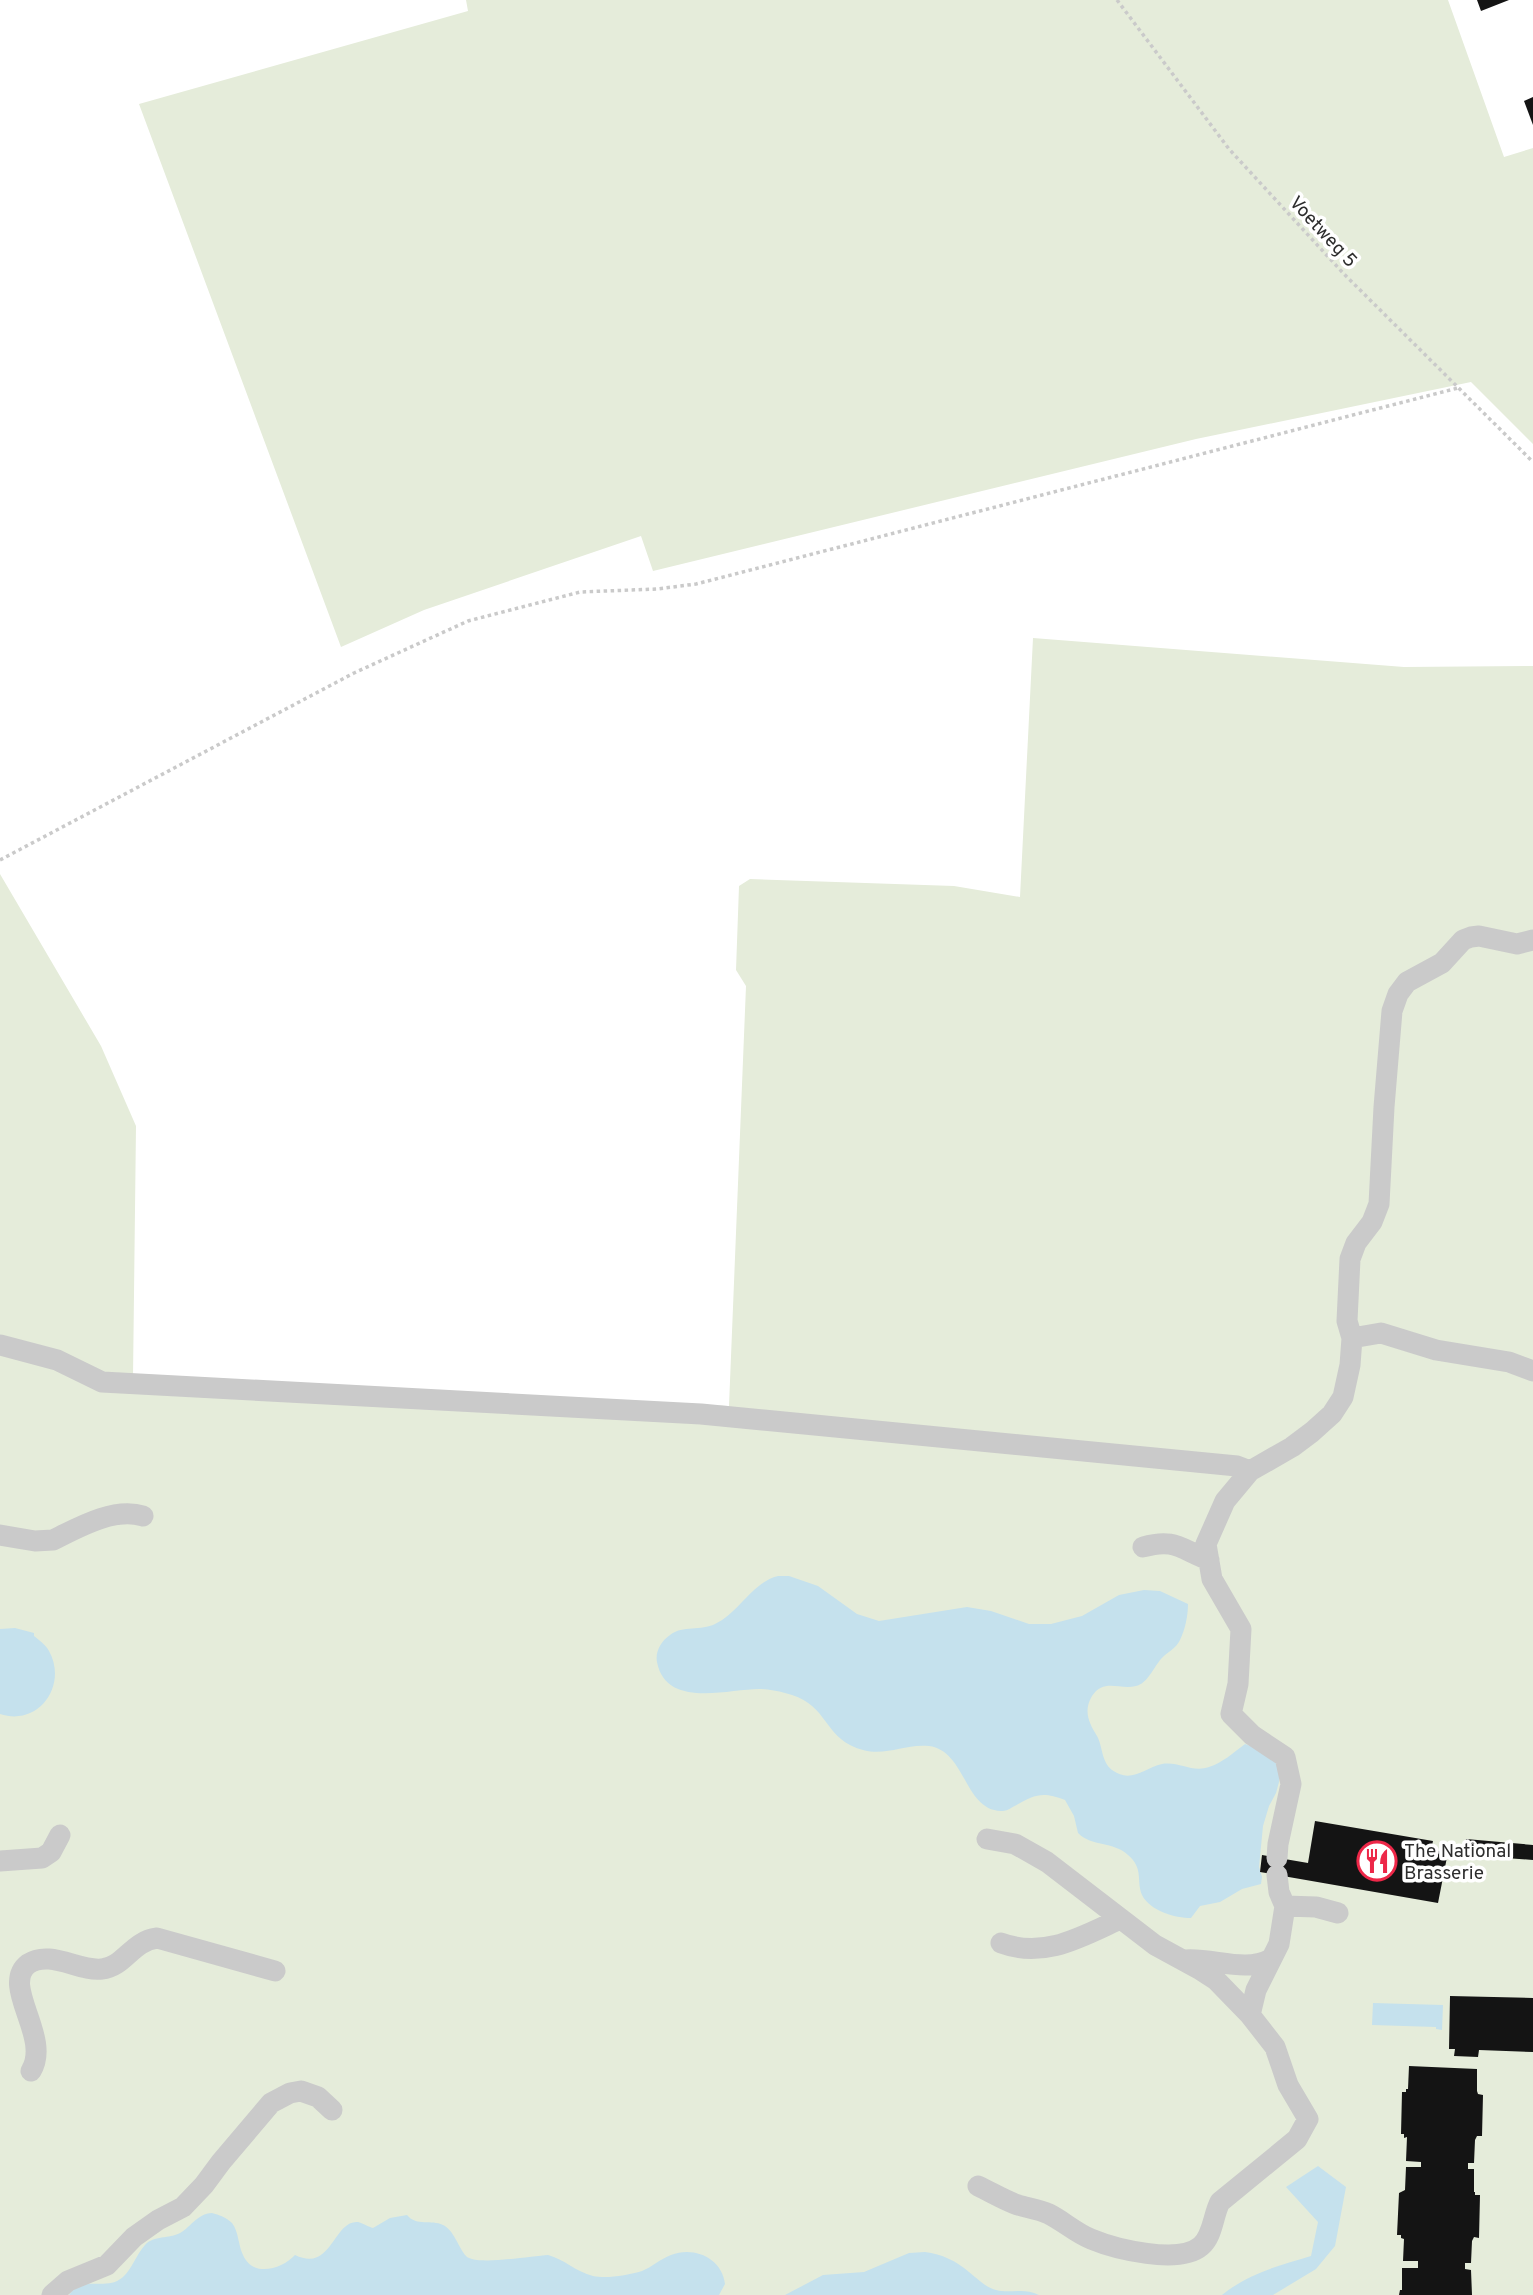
<svg xmlns="http://www.w3.org/2000/svg" width="1533" height="2295" font-family="Overpass,sans-serif">
<rect width="100%" height="100%" fill="#fff"/>
<!-- green -->
<path fill="#e5ecda" d="M466 0H1448L1504 157 1533 148V444L1471 382 1196 439 653 571 641 536 424 610 341 647 139 104 468 11Z
M1033 638 1404 667 1533 666V2295H0V874L101 1046 136 1126 133 1378 729 1406 746 986 736 970 739 886 750 879 954 886 1020 897Z"/>
<!-- water -->
<path fill="#c5e1ed" d="M778 1576H789L818 1586 857 1614 879 1621 967 1607 991 1611 1029 1624H1051L1082 1616 1119 1595 1144 1590 1160 1591 1188 1604C1188 1616 1185 1630 1180 1640 1176 1649 1167 1652 1161 1659 1154 1667 1147 1684 1136 1686 1119 1690 1104 1678 1092 1696 1083 1711 1089 1723 1097 1736 1103 1747 1101 1761 1112 1770 1131 1784 1144 1768 1162 1764 1179 1761 1192 1773 1209 1767 1222 1763 1233 1753 1245 1744L1264 1751 1277 1764 1279 1773V1782L1276 1793 1269 1806 1263 1826 1259 1867 1262 1877 1261 1884 1242 1889 1220 1902 1200 1906 1191 1918C1175 1918 1150 1911 1142 1895 1136 1880 1144 1869 1128 1855 1113 1841 1092 1847 1078 1833L1074 1816 1065 1800C1040 1790 1033 1796 1011 1808 1008 1810 1006 1811 1001 1811 964 1810 966 1751 929 1746 901 1743 881 1761 850 1745 823 1731 825 1702 785 1693 777 1691 767 1689 759 1689 728 1689 666 1709 657 1662 655 1652 661 1641 670 1635 683 1625 701 1631 715 1624 740 1612 751 1583 778 1576Z
M15 1628 34 1633V1636C39 1640 46 1645 49 1651 68 1685 39 1727 0 1714V1629Z
M1373 2003 1443 2005 1442 2030 1436 2029V2027L1372 2025Z
M1318 2166 1346 2187 1335 2246 1316 2269 1273 2295H1222C1249 2273 1278 2266 1311 2256L1318 2222 1286 2187Z
M212 2213C219 2215 226 2217 232 2223 239 2232 238 2245 243 2255 253 2278 282 2269 295 2255 332 2273 333 2220 358 2222 362 2223 369 2227 373 2228L390 2218 407 2215C417 2227 431 2219 443 2225 454 2230 458 2247 466 2256 475 2266 531 2256 548 2255 564 2259 576 2272 593 2276 607 2279 628 2275 642 2271 652 2267 660 2259 671 2255 694 2246 722 2258 725 2284L719 2295H69C85 2274 106 2292 123 2277 132 2269 136 2255 145 2245 154 2235 169 2239 180 2233 192 2226 197 2214 212 2213Z
M925 2252C942 2254 956 2261 969 2272 978 2279 985 2287 996 2290 1011 2294 1023 2287 1039 2295H785L823 2275 864 2272 909 2253Z"/>
<!-- building -->
<path fill="#141414" d="M1477 0H1509L1481 11Z
M1533 97V125L1524 101Z
M1315 1821 1433 1841 1431 1850 1448 1852 1438 1903 1260 1872 1262 1855 1308 1863Z
M1466 1839 1533 1845V1860L1464 1855Z
M1450 1996 1533 1998V2052L1479 2050 1478 2057 1454 2056 1455 2049H1449Z
M1409 2066 1477 2069V2091L1478 2094 1483 2095 1482 2136H1477L1475 2140 1474 2163H1468V2169H1474V2192H1475V2195H1480L1479 2238 1474 2237 1472 2241 1471 2263H1465V2269L1471 2270 1472 2295H1399L1400 2290H1402V2268H1418V2261H1403L1404 2239 1401 2238V2235H1397L1399 2193 1405 2190 1406 2167H1421V2162L1406 2161 1407 2137 1404 2138V2134H1401L1402 2092H1406V2089H1408Z"/>
<g fill="none" stroke-linecap="round" stroke-linejoin="round">
<!-- path -->
<path stroke="#cacaca" stroke-width="3.5" stroke-dasharray="3.5 3.5" stroke-linecap="butt" d="M1117 0 1229 149 1344 274 1533 462
M0 860 354 673 468 621 580 592 657 589 696 584 1458 388"/>
<!-- minor -->
<path stroke="#cacaca" stroke-width="21" d="M1352 1338 1381 1333 1436 1350 1509 1362 1533 1371
M0 1345 57 1360 102 1382 701 1414 1237 1466 1250 1471 1225 1501 1206 1544 1212 1579 1241 1629 1238 1684 1231 1714 1252 1735 1285 1757 1291 1784 1278 1844 1277 1858
M1250 1471 1292 1447 1312 1432 1332 1414 1343 1397 1350 1365 1352 1338 1347 1321 1350 1259 1356 1243 1372 1222 1379 1204 1384 1107 1392 1011 1398 994 1407 982 1442 963 1463 940 1471 937 1479 936 1517 944 1533 940
M0 1535 35 1541 53 1540C79 1527 114 1507 143 1516
M1143 1547C1175 1538 1180 1549 1209 1560
M0 1861 42 1858 51 1852 60 1835
M1277 1875 1279 1892 1285 1906 1316 1907 1338 1913
M1001 1943C1044 1959 1081 1937 1120 1919
M1186 1960C1214 1958 1245 1973 1271 1959
M1250 2015 1256 1990 1279 1944 1285 1906
M31 2071C52 2037 0 1986 28 1964 50 1949 79 1972 102 1969 124 1967 132 1941 157 1938L275 1971
M978 2186C991 2192 1004 2200 1018 2205 1028 2208 1039 2209 1049 2214 1063 2221 1076 2233 1091 2239 1115 2249 1179 2265 1201 2246 1213 2236 1213 2215 1220 2202L1297 2139 1308 2119 1288 2085 1275 2047 1250 2015 1216 1980 1199 1969 1155 1945 1047 1862 1015 1844 987 1839
M52 2295 68 2281 107 2265 134 2237 158 2220 183 2207 204 2185 221 2162 271 2103 290 2093 301 2091 318 2097 332 2110"/>
</g>
<!-- icons -->
<defs>
<g id="restaurant-ring" transform="scale(2.0125)"><circle r="9.5" fill="#fff" stroke="#ed2748" stroke-width="1.5"/><path d="M-5-6h1v4h1v-4h1v4h1v-4h1v5L-1.5 .5V6h-2V.5L-5-1ZM5-6V6H3V1.5H1.5Q1.5-4 5-6Z" fill="#ed2748"/></g>
</defs>
<g fill-rule="evenodd">
<use href="#restaurant-ring" x="1377" y="1861"/>
</g>
<g text-anchor="middle" stroke-width="7" stroke-linejoin="round" paint-order="stroke">
<!-- street labels -->
<g font-size="19" fill="#2d2d2d" stroke="#fff">
<text transform="translate(1324 231) rotate(47)" y="7">Voetweg 5</text>
</g>
<!-- poi labels -->
<g font-size="19" fill="#2d2d2d" stroke="#fff" text-anchor="start">
<text x="1404" y="1857">The National<tspan x="1404" dy="22">Brasserie</tspan></text>
</g>
</g>
</svg>
